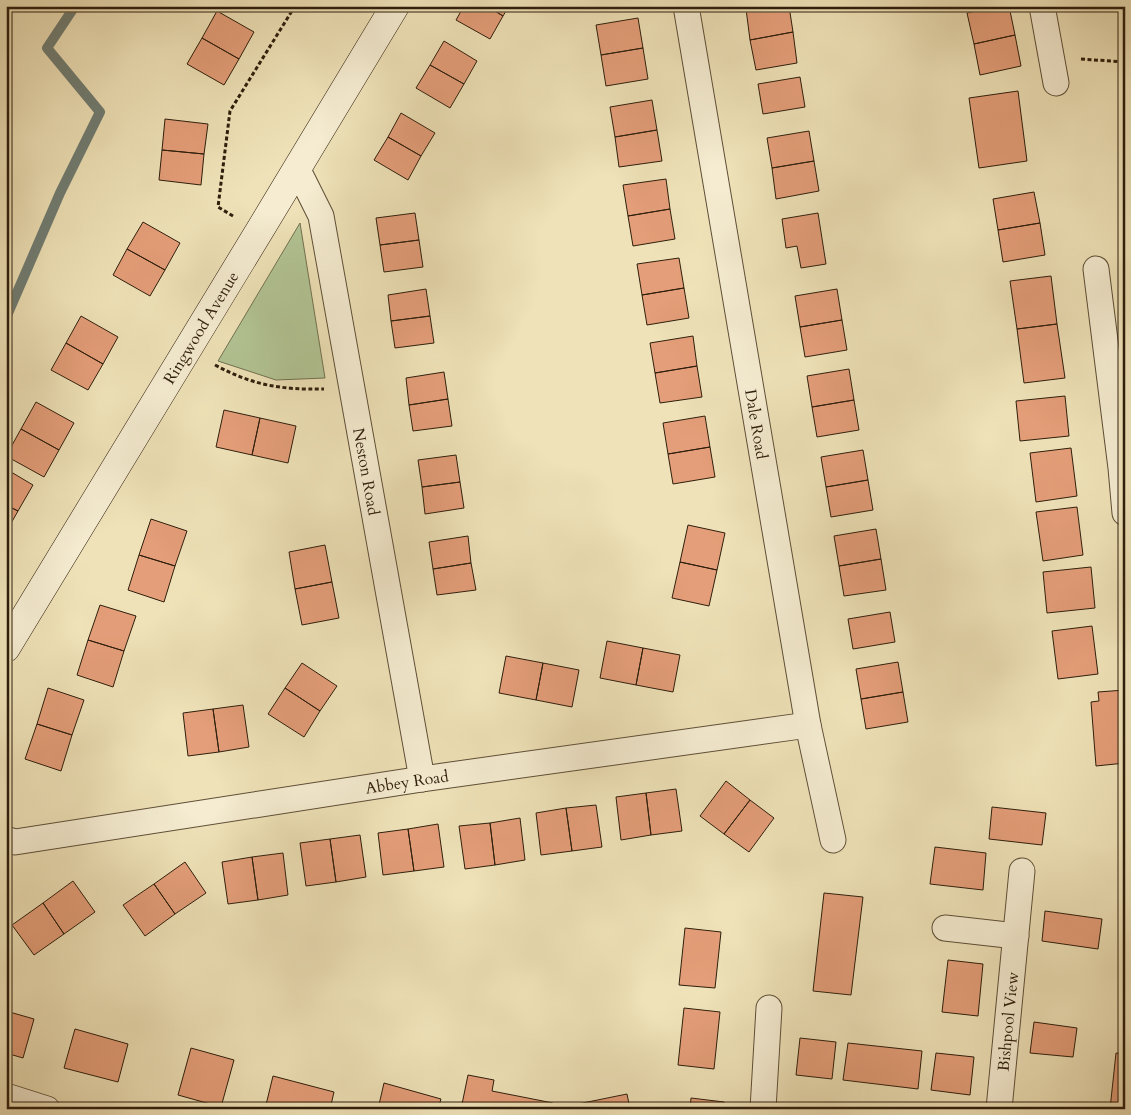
<svg xmlns="http://www.w3.org/2000/svg" width="1131" height="1115" font-family="Cardo,serif">
<rect width="100%" height="100%" fill="#efe2b8"/>
<filter id="stains"><feTurbulence type="fractalNoise" baseFrequency=".004" numOctaves="4"/><feColorMatrix values="0 0 0 0 .2 0 0 0 0 .09 0 0 0 0 .02 0 0 0 .5 -.17"/></filter>
<radialGradient id="worn" r=".72"><stop offset=".6" stop-color="#630" stop-opacity="0"/><stop offset="1" stop-color="#630" stop-opacity=".3"/></radialGradient>
<!-- green -->
<path fill="#b2c494" stroke="#707150" d="M300 223 325 378 276 380 218 361Z"/>
<g fill="none" stroke-linecap="round" stroke-linejoin="round">
<!-- stream -->
<path stroke="#707d73" stroke-width="10" d="M6 318 60 193 100 112 47 48 75 6"/>
</g>
<!-- building -->
<path fill="#e49e79" stroke="#2e1e0c" d="M464 6H487L503 16 490 39 456 20Z
M487 6H509L503 16Z
M764 6H789L793 32 750 40 746 9Z
M998 6H1009L1015 35 974 44 967 13Z
M217 11 254 32 239 59 202 38Z
M638 18 643 48 601 55 596 25Z
M793 32 797 63 756 70 750 40Z
M1015 35 1021 66 980 75 974 44Z
M202 38 239 59 224 85 187 64Z
M444 41 477 61 464 84 430 65Z
M643 48 648 79 606 86 601 55Z
M430 65 464 84 450 108 416 88Z
M800 77 805 107 763 114 758 84Z
M1018 91 1027 161 979 168 969 98Z
M652 100 657 130 615 137 610 107Z
M401 113 435 133 421 156 388 137Z
M165 119 208 124 204 154 162 150Z
M657 130 662 161 619 167 615 137Z
M809 131 814 161 772 168 767 138Z
M388 137 421 156 408 180 374 160Z
M162 150 204 154 201 185 159 180Z
M814 161 819 191 776 199 772 168Z
M666 179 670 209 628 216 623 185Z
M1034 192 1040 223 998 230 993 199Z
M670 209 675 239 633 246 628 216Z
M415 213 419 240 380 245 376 218Z
M818 213 826 264 801 268 797 246 786 248 782 219Z
M143 222 180 243 165 270 127 249Z
M1040 223 1045 255 1003 262 998 230Z
M419 240 423 267 384 272 380 245Z
M127 249 165 270 150 296 113 275Z
M679 258 684 288 642 295 637 264Z
M1051 276 1057 324 1017 329 1010 281Z
M684 288 689 318 647 325 642 295Z
M426 289 430 316 391 321 388 295Z
M837 289 842 320 800 327 795 296Z
M81 316 118 337 103 364 66 343Z
M430 316 434 343 395 348 391 321Z
M842 320 847 350 805 357 800 327Z
M1057 324 1065 378 1024 383 1017 329Z
M693 336 697 366 655 373 650 343Z
M66 343 103 364 88 390 51 370Z
M697 366 702 397 660 403 655 373Z
M849 369 854 400 812 407 807 376Z
M444 372 448 399 409 405 406 378Z
M1065 396 1069 436 1020 441 1016 401Z
M448 399 452 426 413 431 409 405Z
M854 400 859 430 817 437 812 407Z
M36 402 74 423 59 450 21 429Z
M224 410 260 418 252 455 216 447Z
M705 416 710 447 668 454 663 423Z
M260 418 296 426 288 463 252 455Z
M21 429 59 450 44 477 6 456Z
M710 447 715 477 673 484 668 454Z
M1071 448 1077 496 1036 502 1030 453Z
M863 450 868 480 826 487 821 457Z
M456 455 460 482 422 487 418 460Z
M6 469 33 485 18 511 6 505Z
M868 480 873 510 831 517 826 487Z
M460 482 464 508 425 514 422 487Z
M6 505 18 511 6 532Z
M1077 507 1083 555 1043 561 1036 512Z
M151 519 187 531 175 566 139 555Z
M688 525 725 533 717 570 680 562Z
M876 529 881 559 839 566 834 536Z
M468 536 471 563 433 569 429 542Z
M325 545 332 582 295 589 289 552Z
M139 555 175 566 164 602 128 590Z
M881 559 886 590 844 596 839 566Z
M680 562 717 570 709 606 672 598Z
M471 563 476 590 437 595 433 569Z
M1091 567 1095 608 1047 613 1043 572Z
M332 582 339 618 302 625 295 589Z
M100 605 136 616 124 651 88 640Z
M890 612 895 642 853 649 848 619Z
M1092 626 1098 674 1058 679 1052 631Z
M88 640 124 651 113 687 77 675Z
M607 641 643 648 636 685 600 678Z
M643 648 680 655 673 692 636 685Z
M506 656 543 663 536 700 499 693Z
M898 662 903 692 861 699 856 669Z
M302 663 337 686 320 711 285 688Z
M543 663 579 670 572 707 536 700Z
M48 688 84 700 72 735 37 724Z
M285 688 320 711 304 737 268 714Z
M1125 690V763L1096 766 1091 702 1099 701 1098 692Z
M903 692 908 722 866 729 861 699Z
M243 705 249 747 219 752 213 709Z
M213 709 219 752 188 756 183 713Z
M37 724 72 735 61 771 25 759Z
M726 781 750 800 724 834 700 816Z
M676 789 682 831 651 835 646 793Z
M646 793 651 835 621 840 616 797Z
M750 800 774 818 749 852 724 834Z
M596 805 602 847 572 851 566 808Z
M992 807 1046 813 1042 845 989 839Z
M566 808 572 851 541 855 536 813Z
M520 818 525 860 495 865 490 823Z
M490 823 495 865 465 869 459 826Z
M438 824 444 867 414 871 408 829Z
M408 829 414 871 383 875 378 833Z
M360 835 366 877 336 882 330 839Z
M330 839 336 882 306 886 300 843Z
M935 847 986 853 983 890 930 884Z
M283 853 288 895 258 900 252 857Z
M252 857 258 900 228 904 222 862Z
M185 862 206 893 175 914 154 884Z
M73 881 95 912 64 934 43 903Z
M154 884 175 914 145 936 123 905Z
M824 893 863 897 851 995 813 991Z
M43 903 64 934 34 955 12 925Z
M1045 911 1102 919 1098 949 1042 941Z
M685 928 721 932 715 988 679 985Z
M948 960 983 964 978 1016 942 1012Z
M684 1008 720 1012 714 1069 678 1065Z
M6 1011 34 1019 23 1058 6 1053Z
M1034 1022 1077 1028 1073 1057 1030 1053Z
M75 1029 128 1044 118 1082 64 1068Z
M800 1038 836 1042 832 1079 796 1075Z
M848 1043 922 1051 918 1089 843 1080Z
M191 1048 234 1060 221 1107 178 1095Z
M936 1053 974 1057 970 1095 931 1090Z
M1116 1053 1125 1054V1109H1110Z
M468 1075 494 1080 492 1091 553 1103 552 1109H461Z
M273 1076 334 1092 330 1109H265Z
M384 1083 441 1099 438 1109H378Z
M627 1094 630 1109H568V1106Z
M691 1098 724 1102V1109H690Z"/>
<g fill="none" stroke-linecap="round" stroke-linejoin="round">
<!-- street casing -->
<g stroke="#5e4f37" stroke-width="27">
<g id="street">
<path id="s1" d="M686 6 808 725 833 840"/>
<path d="M1042 6 1056 83"/>
<path id="s2" d="M298 170 321 216 422 779"/>
<path d="M1096 269 1121 468 1125 513"/>
<path id="s3" d="M6 839 15 842 422 779 808 725"/>
<path d="M945 928 1016 936"/>
<path d="M6 1096 47 1109"/>
<path d="M763 1109 769 1008"/>
<path id="s4" d="M999 1109 1022 871"/>
</g>
</g>
<!-- secondary casing -->
<g stroke="#2e1e0c" stroke-width="29">
<g id="secondary">
<path id="s5" d="M6 648C134 434 267 221 395 6"/>
</g>
</g>
<!-- path -->
<path stroke="#2e1e0c" stroke-width="3" stroke-dasharray="4 2.5" stroke-linecap="butt" d="M1081 59 1125 62
M233 216 218 207 230 111 295 6
M215 365C252 385 281 390 324 389"/>
<!-- street -->
<use href="#street" stroke="#f5ecd1" stroke-width="25"/>
<!-- secondary -->
<use href="#secondary" stroke="#f5ecd1" stroke-width="28"/>
</g>
<g text-anchor="middle" stroke-width="4.5" stroke-linejoin="round" paint-order="stroke">
<!-- street labels -->
<g font-size="16" fill="#2e1e0c" stroke="#f5ecd1">
<text dy="6" stroke="none"><textPath href="#s5" startOffset="375">Ringwood Avenue</textPath></text>
<text dy="6" stroke="none"><textPath href="#s1" startOffset="424">Dale Road</textPath></text>
<text dy="6" stroke="none"><textPath href="#s2" startOffset="311">Neston Road</textPath></text>
<text dy="6" stroke="none"><textPath href="#s3" startOffset="406">Abbey Road</textPath></text>
<text dy="6" stroke="none"><textPath href="#s4" startOffset="88">Bishpool View</textPath></text>
</g>
</g>
<!-- margin -->
<rect width="1131" height="1115" fill="none" stroke="#efe2b8" stroke-width="25"/>
<rect x="8" y="8" width="1116" height="1100" fill="none" stroke="#2e1e0c" stroke-width="2.5"/>
<rect x="12" y="12" width="1106" height="1090" fill="none" stroke="#2e1e0c"/>
<rect width="100%" height="100%" filter="url(#stains)"/>
<rect width="100%" height="100%" fill="url(#worn)"/>
</svg>
